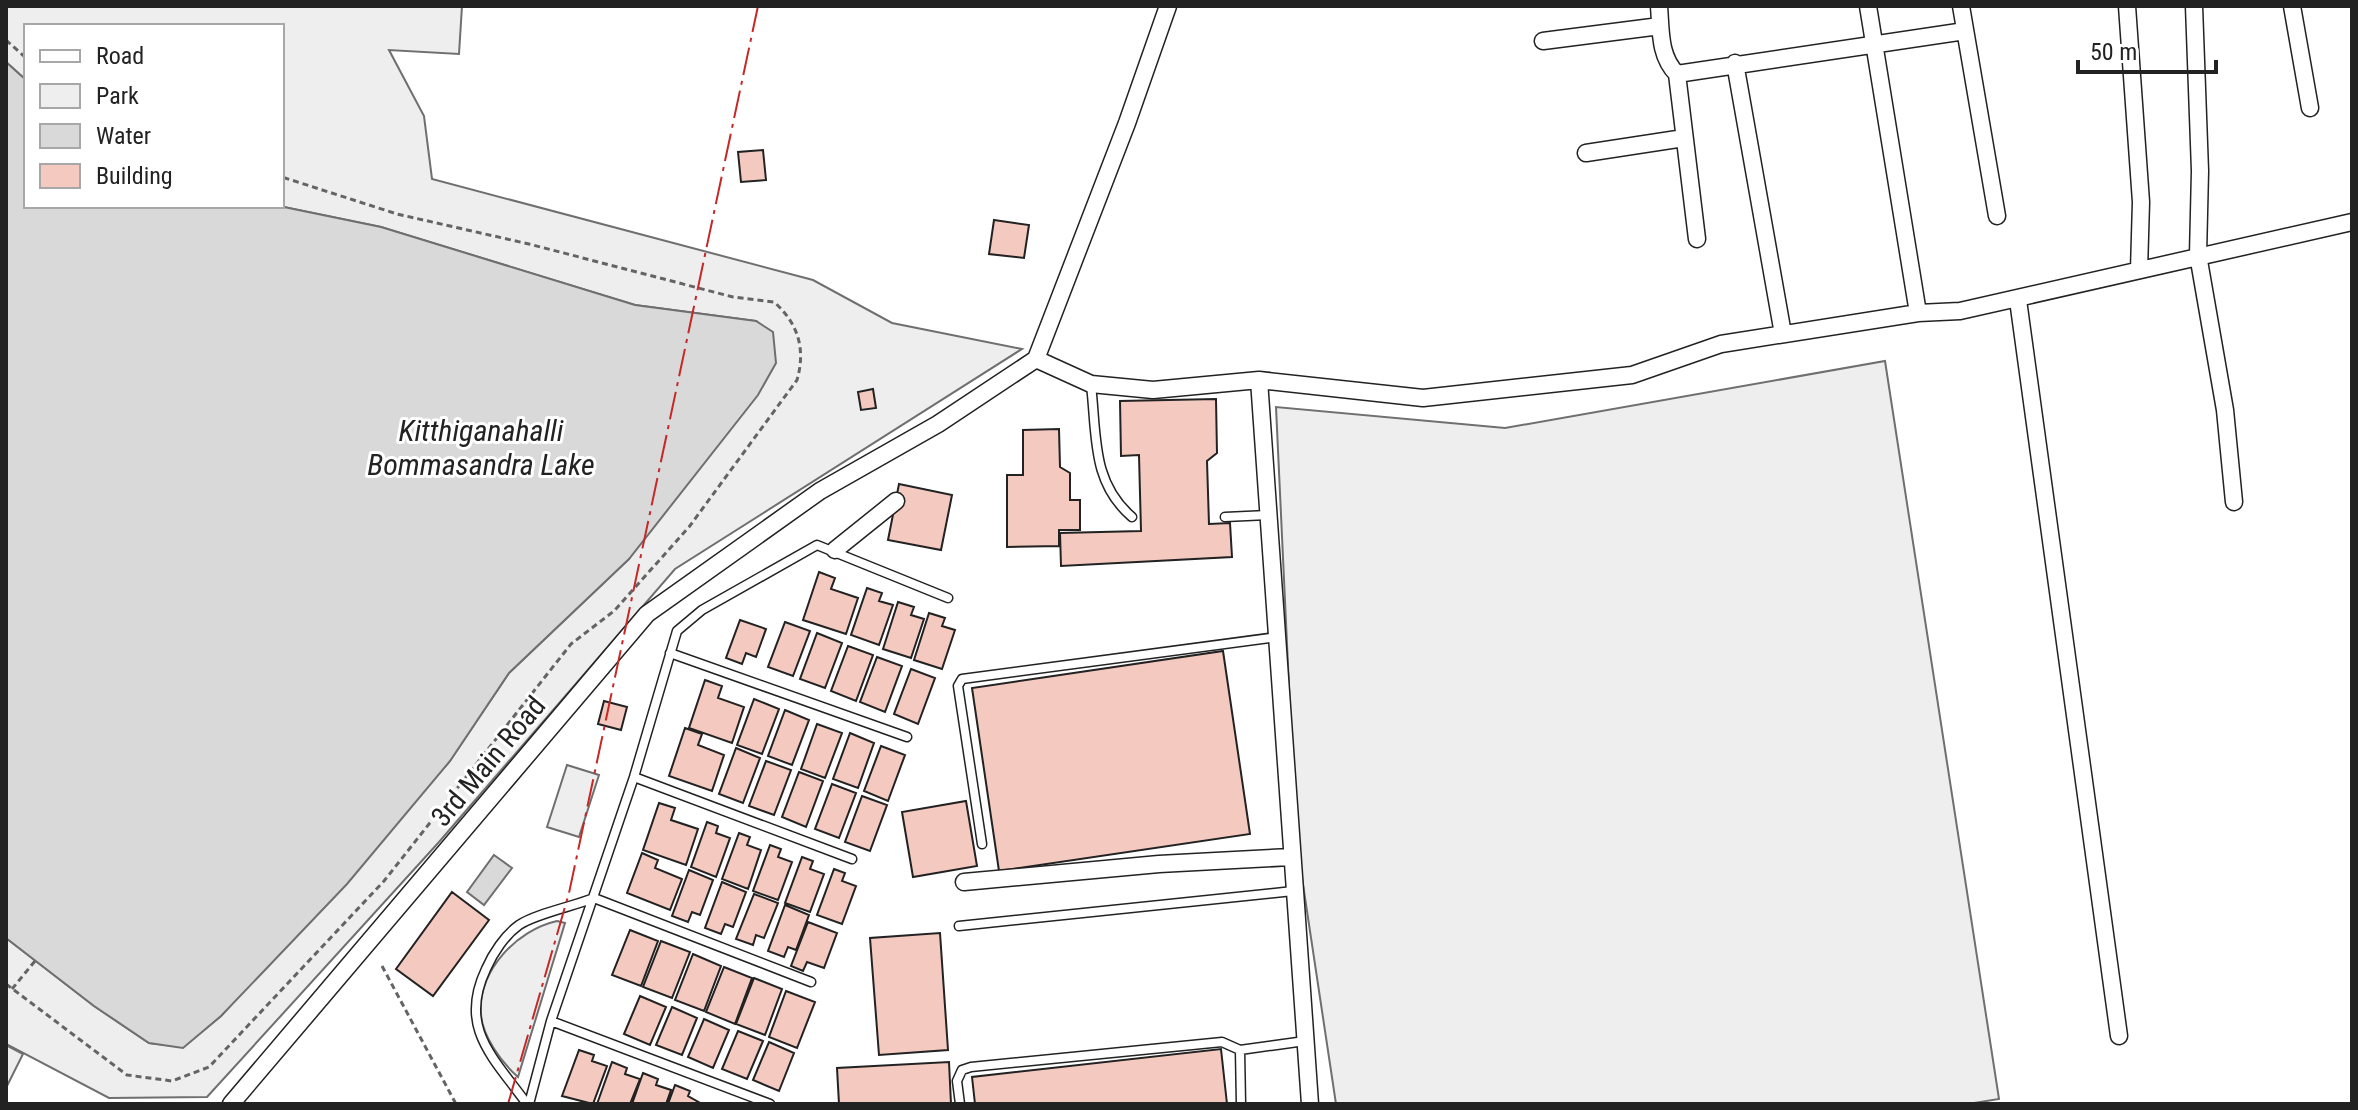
<svg xmlns="http://www.w3.org/2000/svg" width="2358" height="1110" font-family="'Roboto Condensed',sans-serif">
<rect width="100%" height="100%" fill="#fff"/>
<!-- green -->
<path fill="#eee" stroke="#6f6f6f" stroke-width="2" d="M6 6H462L459 54 389 50 424 116 432 179 813 280 892 323 1022 349 675 569 439 842 207 1097 109 1098 6 1044V938L94 1006 149 1043 183 1047 221 1016 450 761 509 673 629 559 756 321 635 305 381 227 279 206H282V26H26V80L6 62Z
M1885 361 1999 1099 1968 1104H1336L1296 838 1276 407 1505 428Z
M567 765 599 775 579 837 547 827Z
M557 921 565 923 518 1077C502 1063 482 1036 481 1014 478 970 517 930 557 921Z"/>
<!-- parking -->
<path fill="#ededed" stroke="#6f6f6f" stroke-width="2" d="M6 1045 23 1054 6 1088Z"/>
<!-- water -->
<path fill="#d9d9d9" stroke="#6f6f6f" stroke-width="2" d="M6 62 26 80V206H279L381 227 635 305 756 321 773 332 776 363 758 395 629 559 509 673 450 761 347 884 221 1016 183 1048 149 1043 94 1006 6 938Z
M494 855 512 868 484 905 467 892Z"/>
<!-- building -->
<path fill="#f3c9c0" stroke="#222" stroke-width="2" d="M763 150 766 180 741 182 738 152Z
M994 220 1029 225 1024 258 989 254Z
M873 389 876 408 861 410 858 392Z
M1216 399 1217 453 1207 461 1209 524 1230 523 1232 557 1061 566 1060 533 1141 531 1139 455 1121 456 1120 401Z
M1059 429 1060 467 1070 473V500H1080V530H1059V546L1007 547V475H1023V430Z
M899 484 952 495 941 550 888 540Z
M819 572 835 578 831 589 858 598 846 634 803 620Z
M867 588 882 593 879 601 893 605 879 645 851 635Z
M898 602 914 607 911 615 924 619 911 658 883 649Z
M929 613 945 618 942 626 955 630 942 669 914 660Z
M740 620 766 629 756 657 746 653 742 664 726 658Z
M785 622 810 631 793 676 768 667Z
M817 633 842 643 825 688 800 679Z
M848 646 873 655 856 701 831 691Z
M1223 651 1250 834 999 871 972 688Z
M877 657 902 666 885 712 860 702Z
M911 669 935 678 918 724 894 714Z
M705 680 722 686 718 698 744 707 732 743 689 728Z
M754 699 779 709 762 754 737 745Z
M604 701 627 707 621 730 598 724Z
M785 710 809 720 792 765 768 756Z
M817 724 842 733 825 778 801 769Z
M685 728 702 734 698 745 724 755 712 791 669 776Z
M850 733 874 743 858 788 833 779Z
M881 746 905 755 888 801 864 791Z
M736 748 760 758 743 803 719 794Z
M766 761 791 770 774 815 749 806Z
M799 772 823 781 806 827 782 817Z
M832 784 856 793 839 838 815 829Z
M862 796 887 805 870 851 845 842Z
M966 801 977 866 913 877 902 812Z
M659 803 675 808 671 820 698 829 686 865 643 850Z
M707 822 718 826 716 833 730 838 716 877 691 867Z
M739 833 750 837 747 845 761 850 748 889 722 879Z
M770 845 781 849 778 857 792 862 778 900 753 891Z
M642 853 658 860 655 868 682 879 670 910 627 893Z
M802 857 813 861 810 869 824 874 810 912 785 903Z
M834 869 845 873 842 881 856 886 842 924 817 915Z
M689 870 713 880 700 915 692 912 688 922 672 916Z
M722 882 746 892 733 927 725 924 721 934 705 928Z
M452 892 489 920 433 996 396 969Z
M754 894 778 903 764 938 756 935 753 945 736 939Z
M785 905 809 915 796 950 788 947 784 957 768 951Z
M808 922 837 933 824 968 807 962 803 971 791 966Z
M630 930 658 941 641 986 612 975Z
M940 933 948 1050 879 1055 870 938Z
M661 941 690 952 672 998 643 987Z
M693 954 721 966 704 1011 675 1000Z
M724 967 752 978 735 1024 706 1012Z
M754 978 782 989 765 1035 736 1024Z
M786 991 815 1002 797 1048 769 1037Z
M640 996 666 1007 650 1045 624 1034Z
M672 1007 697 1018 682 1055 656 1045Z
M704 1019 729 1030 713 1068 688 1057Z
M738 1031 763 1041 747 1079 722 1069Z
M769 1042 794 1053 779 1091 753 1080Z
M1221 1049 1227 1104H975L972 1077Z
M579 1050 594 1055 592 1061 607 1066 593 1104 562 1096Z
M612 1062 627 1068 625 1074 640 1079 630 1104H597Z
M949 1062 951 1104H839L837 1068Z
M643 1073 658 1079 656 1085 671 1090 666 1104H632Z
M675 1085 690 1091 688 1096 702 1104H668Z"/>
<g fill="none" stroke-linecap="round" stroke-linejoin="round">
<!-- service casing -->
<g stroke="#222" stroke-width="11">
<path id="service" d="M1091 385C1097 435 1091 482 1132 517
M1225 517 1268 515
M670 653 907 737
M634 777 852 859
M982 844 958 686 962 679 1277 637
M959 926 1293 891
M551 1021 770 1104
M1240 1050 1241 1104
M527 1104C493 1057 458 1028 486 969 493 953 505 935 519 925 535 914 574 906 594 898L811 982
M529 1104 551 1021 634 777 677 631 702 610 817 545 948 598
M960 1104 957 1081 962 1070 971 1067 1222 1042 1240 1050 1305 1041"/>
</g>
<!-- minor casing -->
<g stroke="#222" stroke-width="19">
<path id="minor" d="M1168 6 1127 123 1036 359 1091 384 1153 390 1259 380 1423 398 1632 375 1721 344 1918 313 1960 311 2352 222
M1659 6C1661 31 1659 56 1677 74L1965 31
M1868 6 1918 313
M1961 6 1997 216
M2127 6 2141 202 2139 270
M2194 6 2200 171 2198 255 2225 410 2234 502
M2292 6 2310 108
M1543 41 1660 26
M1735 63 1783 334
M1677 74 1697 239
M1586 153 1684 138
M2018 300 2119 1036
M1259 380 1310 1104
M835 550 896 501
M964 882 1159 864 1291 857
M231 1104 647 614 820 491 938 424 1036 359"/>
</g>
<!-- path -->
<path stroke="#646464" stroke-width="3" stroke-dasharray="6 4" stroke-linecap="butt" d="M6 40 26 58
M382 966 456 1104
M6 984 127 1075 172 1081 209 1067 384 881 571 644 614 611 689 527 797 380C806 349 798 323 774 302L733 297 529 244 397 214 282 177
M12 989 35 961"/>
<!-- service -->
<use href="#service" stroke="#fff" stroke-width="8"/>
<!-- minor -->
<use href="#minor" stroke="#fff" stroke-width="16"/>
<!-- power -->
<path stroke="#c62828" stroke-width="2" stroke-dasharray="28 6 4 6" stroke-linecap="butt" d="M508 1104 569 893 758 6"/>
</g>
<g text-anchor="middle" stroke-width="6" stroke-linejoin="round" paint-order="stroke">
<!-- street labels -->
<g font-size="28" fill="#222" stroke="#fff">
<text transform="translate(488 761) rotate(-50)" y="10">3rd Main Road</text>
</g>
<!-- water labels -->
<g font-size="30" font-style="italic" fill="#222" stroke="#fff">
<text x="481" y="441">Kitthiganahalli<tspan x="481" dy="34">Bommasandra Lake</tspan></text>
</g>
</g>
<!-- border -->
<rect width="2358" height="1110" fill="none" stroke="#222222" stroke-width="16"/>
<!-- legend -->
<rect x="24" y="24" width="260" height="184" fill="#ffffff" stroke="#a7a7a7" stroke-width="2"/>
<rect x="40" y="50" width="40" height="12" fill="#ffffff" stroke="#a7a7a7" stroke-width="2"/>
<text x="96" y="64" font-size="24" fill="#222222">Road</text>
<rect x="40" y="84" width="40" height="24" fill="#eeeeee" stroke="#a7a7a7" stroke-width="2"/>
<text x="96" y="104" font-size="24" fill="#222222">Park</text>
<rect x="40" y="124" width="40" height="24" fill="#d9d9d9" stroke="#a7a7a7" stroke-width="2"/>
<text x="96" y="144" font-size="24" fill="#222222">Water</text>
<rect x="40" y="164" width="40" height="24" fill="#f3c9c0" stroke="#a7a7a7" stroke-width="2"/>
<text x="96" y="184" font-size="24" fill="#222222">Building</text>
<!-- scale -->
<path d="M2078 60v12h138v-12" fill="none" stroke="#222222" stroke-width="4"/>
<text x="2090" y="60" font-size="24" fill="#222222" stroke="#ffffff" stroke-width="6" paint-order="stroke">50 m</text>
</svg>
